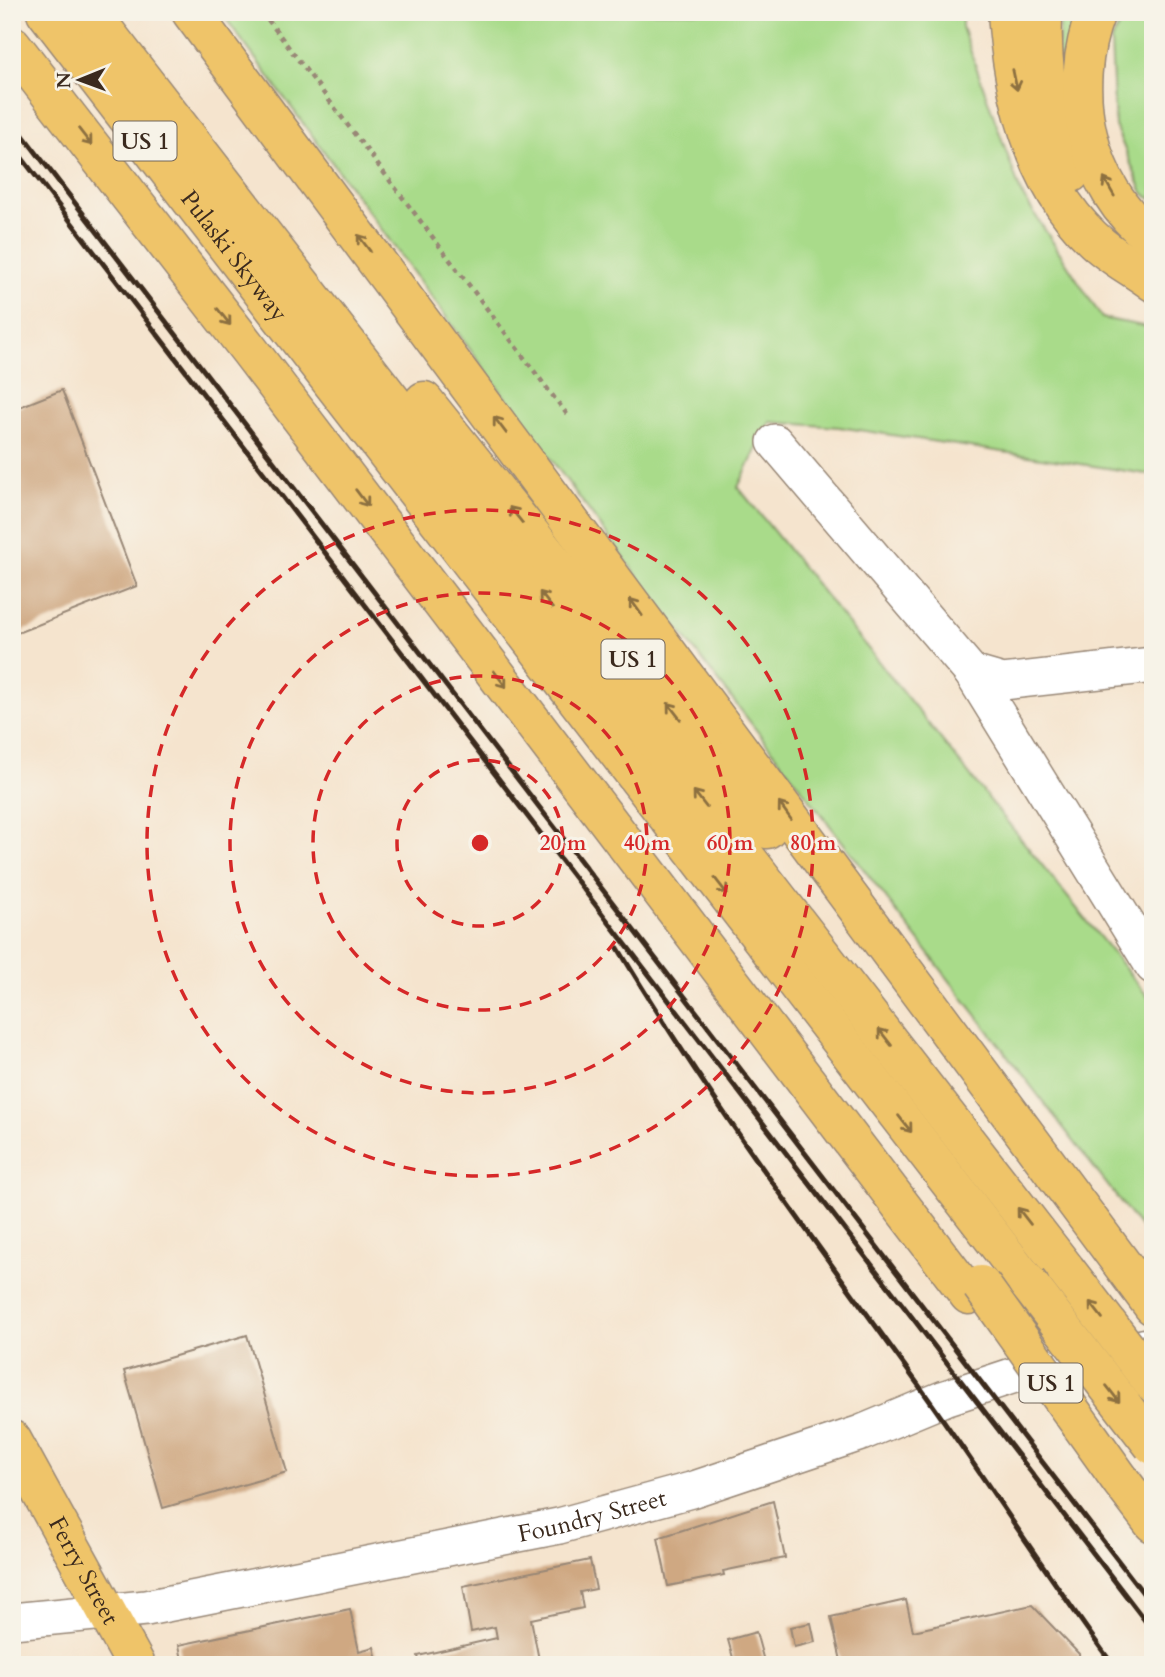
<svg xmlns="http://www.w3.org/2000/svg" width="1165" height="1677" font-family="Cardo,serif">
<rect width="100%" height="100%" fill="#f7f3e8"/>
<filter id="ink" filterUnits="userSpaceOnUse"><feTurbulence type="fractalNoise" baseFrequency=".0143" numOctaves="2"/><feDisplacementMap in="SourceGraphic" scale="14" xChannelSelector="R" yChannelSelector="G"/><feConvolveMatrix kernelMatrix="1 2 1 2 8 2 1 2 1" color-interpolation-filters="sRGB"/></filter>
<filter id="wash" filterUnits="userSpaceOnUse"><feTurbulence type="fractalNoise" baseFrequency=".00686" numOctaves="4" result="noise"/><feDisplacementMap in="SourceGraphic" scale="28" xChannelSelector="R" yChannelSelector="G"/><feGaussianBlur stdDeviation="1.57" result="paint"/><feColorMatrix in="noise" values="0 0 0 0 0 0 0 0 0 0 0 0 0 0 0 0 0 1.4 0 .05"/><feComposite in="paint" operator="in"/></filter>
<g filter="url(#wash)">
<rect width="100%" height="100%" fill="#f5e4ce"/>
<!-- green -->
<path fill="#a9db8a" stroke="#728254" stroke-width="2" d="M221 12H962V27L1021 193 1102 318 1153 328V475L839 427 770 422 738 487 1153 1003V1244L635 573Z
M1061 12H1078L1055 80Z
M1126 12H1153V200L1143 193 1115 126 1111 41Z"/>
<g id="blocks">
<!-- building -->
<path fill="#cfa882" d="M62 390 137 586 12 635V410Z
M247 1335 287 1472 163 1508 124 1371Z
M773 1501 785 1558 723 1571 724 1575 668 1586 658 1538Z
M590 1560 596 1589 580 1592 583 1608 531 1619 540 1665H420L418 1656 497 1638 495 1627 471 1632 463 1586Z
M906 1600 913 1631 1032 1605 1079 1654 1080 1665H842L831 1617Z
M350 1609 359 1651 374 1647 378 1665H183L179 1645Z
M811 1623 815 1642 794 1647 790 1627Z
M756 1632 765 1665H735L728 1640Z"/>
</g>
</g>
<g filter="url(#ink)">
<use href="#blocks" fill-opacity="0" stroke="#988776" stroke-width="2"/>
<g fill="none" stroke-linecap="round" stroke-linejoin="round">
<!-- minor casing -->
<g stroke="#988776" stroke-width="38">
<g id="minor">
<path d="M775 442 972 673 1003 682 1153 665"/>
<path d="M972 673 1153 966"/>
<path id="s1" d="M12 1621 146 1608 559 1526 691 1490 861 1433 945 1398 1033 1369 1153 1345"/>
</g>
</g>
<!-- major casing -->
<g stroke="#988776" stroke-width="41">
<g id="major">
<path id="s2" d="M12 1440 136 1665"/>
</g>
</g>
<!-- highway casing -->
<g stroke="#988776" stroke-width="41">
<g id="highway">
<path id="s3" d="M46 12 1027 1282"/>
<path d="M90 12 1066 1270"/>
<path d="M191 12 1153 1306"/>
<path d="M1007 12C1012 90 1033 182 1092 238 1110 256 1133 267 1153 282"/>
<path d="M1043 12C1041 66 1049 123 1071 173"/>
<path d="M1096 12C1066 89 1085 187 1153 239"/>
<path d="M12 45 250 351 969 1295"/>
<path d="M424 401 767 829"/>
<path d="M1121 1481 1153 1523"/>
</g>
</g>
<!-- path -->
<path stroke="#988776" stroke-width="4.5" stroke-dasharray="5 5" stroke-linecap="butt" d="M262 12 569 417"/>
<!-- minor -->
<use href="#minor" stroke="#fff" stroke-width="35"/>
<!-- major -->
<use href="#major" stroke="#efc469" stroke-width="38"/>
<!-- highway -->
<use href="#highway" stroke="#efc469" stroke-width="38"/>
<!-- rail -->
<path stroke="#3b2a1e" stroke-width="5" d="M12 121 1153 1606
M12 145 1153 1631
M618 948C708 1099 814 1240 917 1383 984 1476 1045 1573 1113 1665"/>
<!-- highway-bridge casing -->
<g stroke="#988776" stroke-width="41" stroke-linecap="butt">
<path id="highway-bridge" d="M1066 1270 1153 1383
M1027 1282 1153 1445
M981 1285 1121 1481"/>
</g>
<!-- highway-bridge -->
<use href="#highway-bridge" stroke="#efc469" stroke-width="38"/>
</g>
<!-- one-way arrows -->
<defs><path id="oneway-shaft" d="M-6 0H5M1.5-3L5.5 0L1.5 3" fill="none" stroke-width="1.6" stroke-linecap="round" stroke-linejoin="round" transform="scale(1.75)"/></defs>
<g stroke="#8c6f40">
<use href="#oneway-shaft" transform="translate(1015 80) rotate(78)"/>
<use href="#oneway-shaft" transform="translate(85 137) rotate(52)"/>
<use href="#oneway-shaft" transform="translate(1109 187) rotate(-120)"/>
<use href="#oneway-shaft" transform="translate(364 243) rotate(-127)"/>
<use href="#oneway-shaft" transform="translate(224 317) rotate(52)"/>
<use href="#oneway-shaft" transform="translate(500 425) rotate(-127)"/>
<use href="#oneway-shaft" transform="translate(362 498) rotate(53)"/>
<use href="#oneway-shaft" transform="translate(516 515) rotate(-129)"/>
<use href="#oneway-shaft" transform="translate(546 600) rotate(-128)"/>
<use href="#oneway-shaft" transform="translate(636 607) rotate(-126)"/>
<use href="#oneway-shaft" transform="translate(500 679) rotate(53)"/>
<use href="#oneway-shaft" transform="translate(674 711) rotate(-128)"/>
<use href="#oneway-shaft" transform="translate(700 799) rotate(-128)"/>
<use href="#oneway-shaft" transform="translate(785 811) rotate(-126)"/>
<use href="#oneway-shaft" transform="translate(721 886) rotate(52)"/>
<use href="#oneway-shaft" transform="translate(885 1037) rotate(-128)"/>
<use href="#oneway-shaft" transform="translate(905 1124) rotate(52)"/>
<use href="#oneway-shaft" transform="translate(1024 1216) rotate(-128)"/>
<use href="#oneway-shaft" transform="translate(1096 1310) rotate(-128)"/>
<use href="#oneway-shaft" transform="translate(1113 1394) rotate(52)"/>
</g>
</g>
<!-- distance rings -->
<g fill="none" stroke="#d62828" stroke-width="3.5" stroke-dasharray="12 9">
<circle cx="480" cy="843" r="83"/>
<circle cx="480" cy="843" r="167"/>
<circle cx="480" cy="843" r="250"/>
<circle cx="480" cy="843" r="333"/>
</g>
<g text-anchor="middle" stroke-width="6" stroke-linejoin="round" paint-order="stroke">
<!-- shield labels -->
<g fill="#f7f3e8" stroke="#73665b" stroke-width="2">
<rect x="113.5" y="121.5" width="63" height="39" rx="5"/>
<rect x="601.5" y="639.5" width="63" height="39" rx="5"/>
<rect x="1019.5" y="1363.5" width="63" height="39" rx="5"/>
</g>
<g font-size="23" font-weight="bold" fill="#3b2a1e">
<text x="145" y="149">US 1</text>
<text x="633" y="667">US 1</text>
<text x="1051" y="1391">US 1</text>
</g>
<!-- street labels -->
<g font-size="24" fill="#3b2a1e" stroke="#f7f3e8">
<text dy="8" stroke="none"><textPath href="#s3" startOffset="308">Pulaski Skyway</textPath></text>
<text dy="8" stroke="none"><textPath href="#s1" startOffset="590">Foundry Street</textPath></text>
<text dy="8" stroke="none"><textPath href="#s2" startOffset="149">Ferry Street</textPath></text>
</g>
</g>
<circle cx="480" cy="843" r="10" fill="#d62828" stroke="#f7f3e8" stroke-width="3.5"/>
<g font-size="21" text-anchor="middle" font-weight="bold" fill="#d62828" stroke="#f7f3e8" stroke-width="6" stroke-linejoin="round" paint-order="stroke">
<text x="563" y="850">20 m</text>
<text x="647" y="850">40 m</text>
<text x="730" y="850">60 m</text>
<text x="813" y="850">80 m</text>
</g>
<!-- margin -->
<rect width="1165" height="1677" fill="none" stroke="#f7f3e8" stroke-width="42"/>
<!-- north arrow -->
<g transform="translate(80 80) rotate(269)" stroke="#f7f3e8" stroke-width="5" paint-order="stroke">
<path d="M0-5L12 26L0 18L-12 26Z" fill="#3b2a1e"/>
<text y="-10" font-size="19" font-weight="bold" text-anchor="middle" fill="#3b2a1e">N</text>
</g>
</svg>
